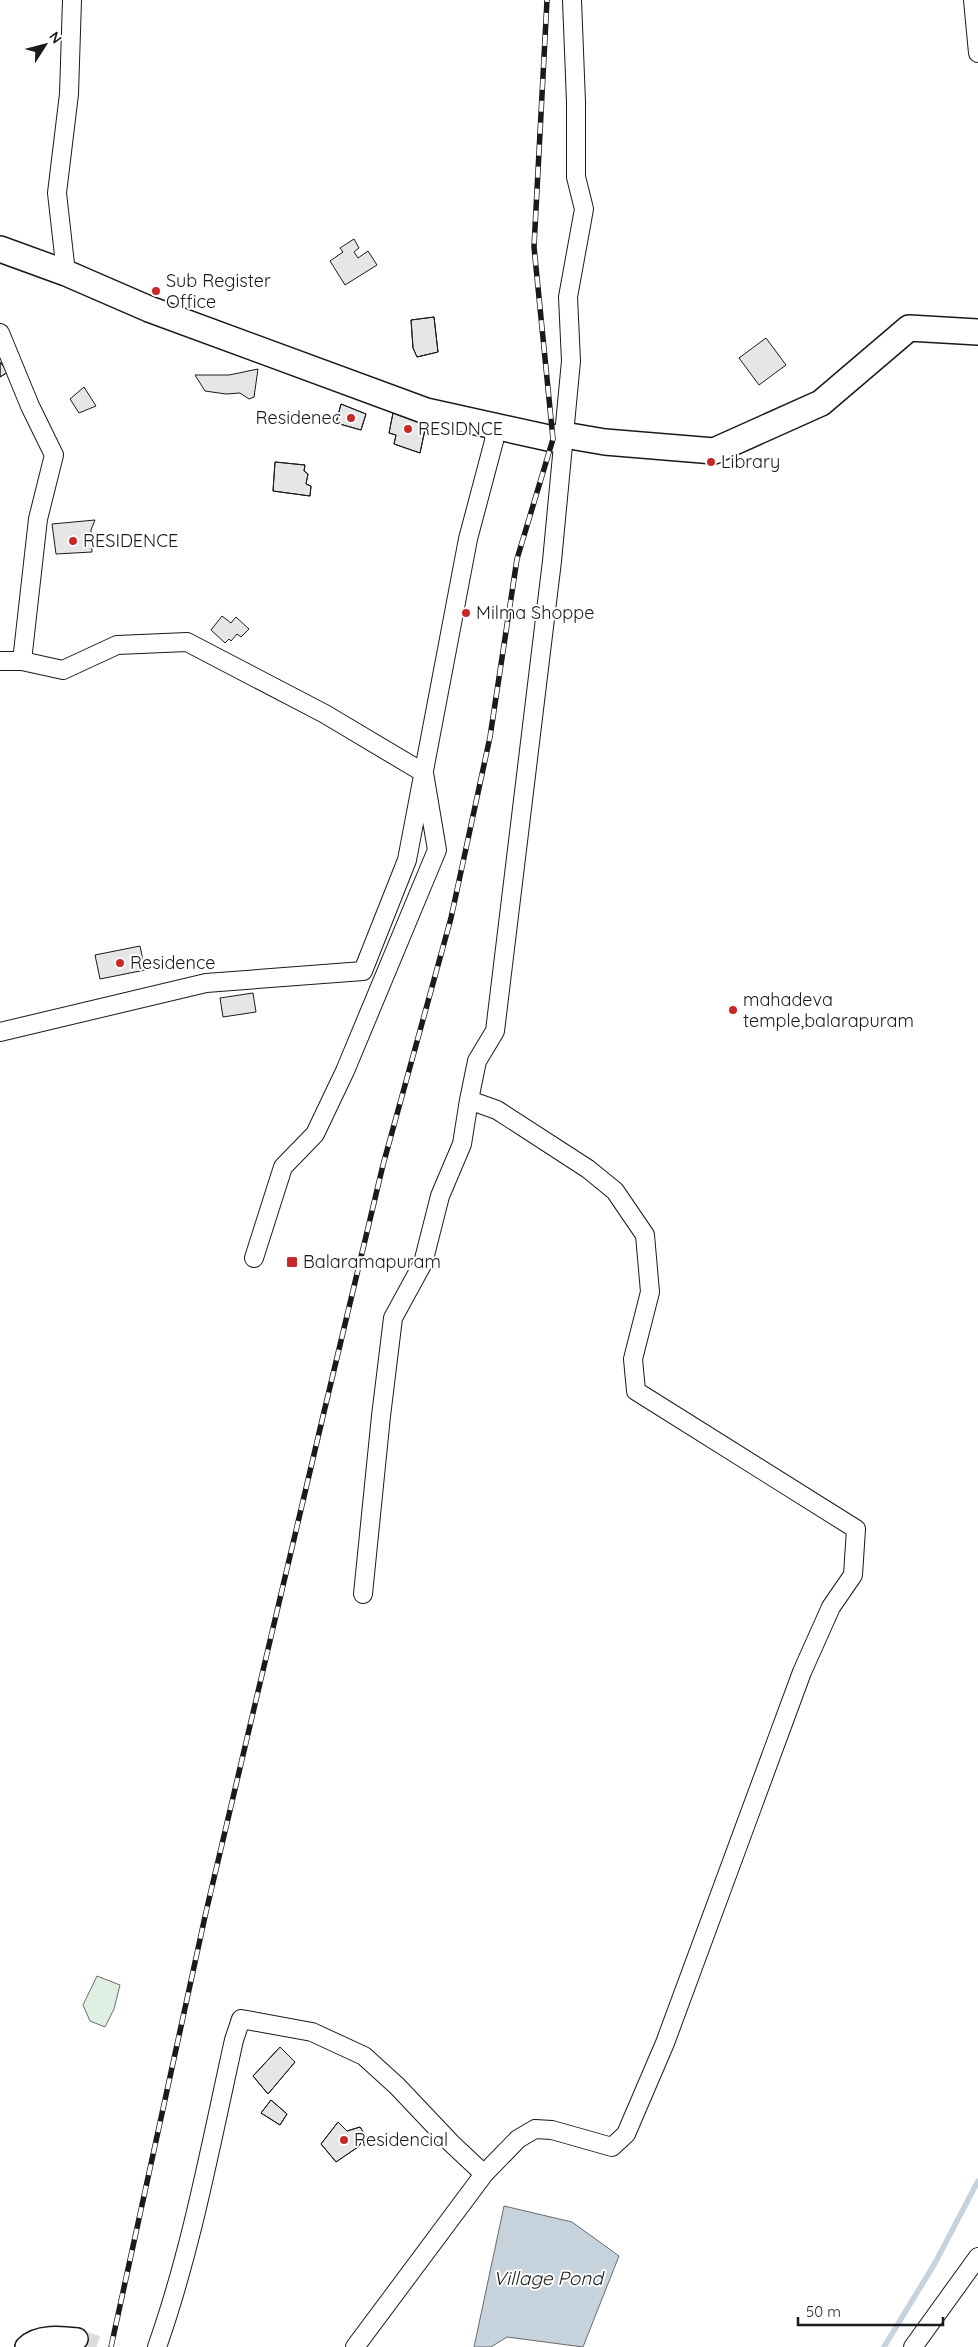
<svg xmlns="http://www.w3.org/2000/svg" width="978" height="2347" font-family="Quicksand,sans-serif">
<rect width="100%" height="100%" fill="#fff"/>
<!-- green -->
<path fill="#e0efe3" stroke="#6a6a6a" d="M97 1976 120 1985 114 2009 105 2027 90 2021 83 2005Z"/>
<!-- water -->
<path fill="#c6d2dc" stroke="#6a6a6a" d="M504 2206 572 2222 619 2256 583 2347 507 2337 491 2347H474Z"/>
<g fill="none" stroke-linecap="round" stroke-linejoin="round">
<!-- stream -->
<path stroke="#c6d2dc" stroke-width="5.5" d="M884 2347 935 2263 978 2181"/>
</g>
<!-- building -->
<path fill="#e6e6e6" stroke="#1a1a1a" d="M354 239 359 248 354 252 358 258 368 251 377 265 345 285 330 261 343 252 340 248Z
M434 317 438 352 417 357 413 348 411 320Z
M434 317 438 352 417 357 413 348 411 320Z
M766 338 786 365 759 385 739 358Z
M0 362 8 372 0 377Z
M0 362 8 372 0 377Z
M258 369 254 397 249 399 240 393 226 394 205 391 195 375H229Z
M84 387 96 406 79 413 70 399Z
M341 404 366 414 361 430 336 423Z
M341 404 366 414 361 430 336 423Z
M393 413 426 425 420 453 394 444 396 435 389 433Z
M393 413 426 425 420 453 394 444 396 435 389 433Z
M275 462 305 465 304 471 308 474 306 484 311 486 310 496 273 491Z
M275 462 305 465 304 471 308 474 306 484 311 486 310 496 273 491Z
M95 520 91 530 92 552 56 554 52 524Z
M222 616 231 623 236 617 249 629 241 637 237 634 231 641 229 639 225 643 211 630Z
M140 946 145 970 100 979 95 955Z
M253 993 256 1012 223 1017 220 998Z
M280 2047 295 2062 268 2094 253 2076Z
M280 2047 295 2062 268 2094 253 2076Z
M271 2100 287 2114 280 2125 261 2113Z
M271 2100 287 2114 280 2125 261 2113Z
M338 2122 347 2131 360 2127 366 2136 358 2147 336 2162 321 2144Z
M338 2122 347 2131 360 2127 366 2136 358 2147 336 2162 321 2144Z"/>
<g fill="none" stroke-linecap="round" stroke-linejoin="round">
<!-- tertiary-tunnel -->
<path stroke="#ddd" stroke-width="21" stroke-dasharray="21 11" stroke-linecap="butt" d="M77 2339 99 2347"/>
<!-- minor casing -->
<g stroke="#1a1a1a" stroke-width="20">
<path id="minor" d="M973 0 978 53
M66 273 57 193 69 94 72 0
M0 333 30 406 54 455 38 519 22 661 63 670 117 645 187 642 325 714 424 773 437 850 345 1071 315 1134 283 1167 254 1258
M0 661H22
M0 1032 206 983 363 971 407 860 468 539 494 441 495 425
M363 1594 381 1416 393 1318 423 1263 440 1196 462 1144 469 1100
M157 2347C192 2248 211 2143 234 2040L241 2019 312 2032 364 2056 397 2086 451 2143 484 2174
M355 2347 484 2174 518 2139 535 2129 552 2130 612 2147 626 2134 665 2043 802 1672 831 1607 853 1575 856 1529 636 1391 633 1359 650 1292 645 1235 615 1191 588 1169 497 1110 469 1100 477 1061 495 1031 552 561 571 361 568 297 584 209 576 177V102L572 0
M913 2347 978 2257"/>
</g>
<!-- tertiary casing -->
<g stroke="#1a1a1a" stroke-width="24">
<path id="tertiary" d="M26 2347C38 2335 61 2337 77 2339"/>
</g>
<!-- secondary casing -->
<g stroke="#1a1a1a" stroke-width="28">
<path id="secondary" d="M0 249 66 273 149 309 426 411 553 439 564 435 605 442 714 451 821 403 909 328 978 332"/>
</g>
<!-- minor -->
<use href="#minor" stroke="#fff" stroke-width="18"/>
<!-- tertiary -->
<use href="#tertiary" stroke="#fff" stroke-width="21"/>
<!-- secondary -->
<use href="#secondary" stroke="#fff" stroke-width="25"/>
<!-- rail casing -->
<g stroke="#1a1a1a" stroke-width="5.5">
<path id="rail" d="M111 2347 206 1912 324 1412 383 1165 451 918 490 737 517 559 553 439 534 247 547 0"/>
</g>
<!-- rail -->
<use href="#rail" stroke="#fff" stroke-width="4" stroke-dasharray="11" stroke-linecap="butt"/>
</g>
<!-- markers -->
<g fill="#c62828" stroke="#fff" stroke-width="2">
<circle cx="156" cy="291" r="5"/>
<circle cx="351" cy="418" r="5"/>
<circle cx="408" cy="429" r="5"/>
<circle cx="711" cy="462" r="5"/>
<circle cx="73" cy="541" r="5"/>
<circle cx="466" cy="613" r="5"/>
<circle cx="120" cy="963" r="5"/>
<circle cx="733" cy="1010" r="5"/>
<rect x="286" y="1256" width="12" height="12" rx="2.5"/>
<circle cx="344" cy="2140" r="5"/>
</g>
<g text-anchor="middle" stroke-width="4" stroke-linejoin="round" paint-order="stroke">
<!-- poi labels -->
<g font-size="18" fill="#1a1a1a" stroke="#fff" text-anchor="start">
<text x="166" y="287">Sub Register<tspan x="166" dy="21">Office</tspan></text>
<text x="341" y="424" text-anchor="end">Residenec</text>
<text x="418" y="435">RESIDNCE</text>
<text x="721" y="468">Library</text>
<text x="83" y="547">RESIDENCE</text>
<text x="476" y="619">Milma Shoppe</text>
<text x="130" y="969">Residence</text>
<text x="743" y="1006">mahadeva<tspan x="743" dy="21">temple,balarapuram</tspan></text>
<text x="303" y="1268">Balaramapuram</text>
<text x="354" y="2146">Residencial</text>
</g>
<!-- water labels -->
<g font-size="19" font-style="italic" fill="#1a1a1a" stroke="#fff">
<text x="548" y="2285">Village Pond</text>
</g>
</g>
<!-- north arrow -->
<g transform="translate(45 45) rotate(54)" stroke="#ffffff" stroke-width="4" paint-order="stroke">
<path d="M0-4L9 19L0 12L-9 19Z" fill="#1a1a1a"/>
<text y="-8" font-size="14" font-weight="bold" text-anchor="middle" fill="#1a1a1a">N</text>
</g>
<!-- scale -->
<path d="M798 2317v8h145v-8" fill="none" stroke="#1a1a1a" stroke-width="2.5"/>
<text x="806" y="2317" font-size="15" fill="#1a1a1a" stroke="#ffffff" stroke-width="4" paint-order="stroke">50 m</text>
</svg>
